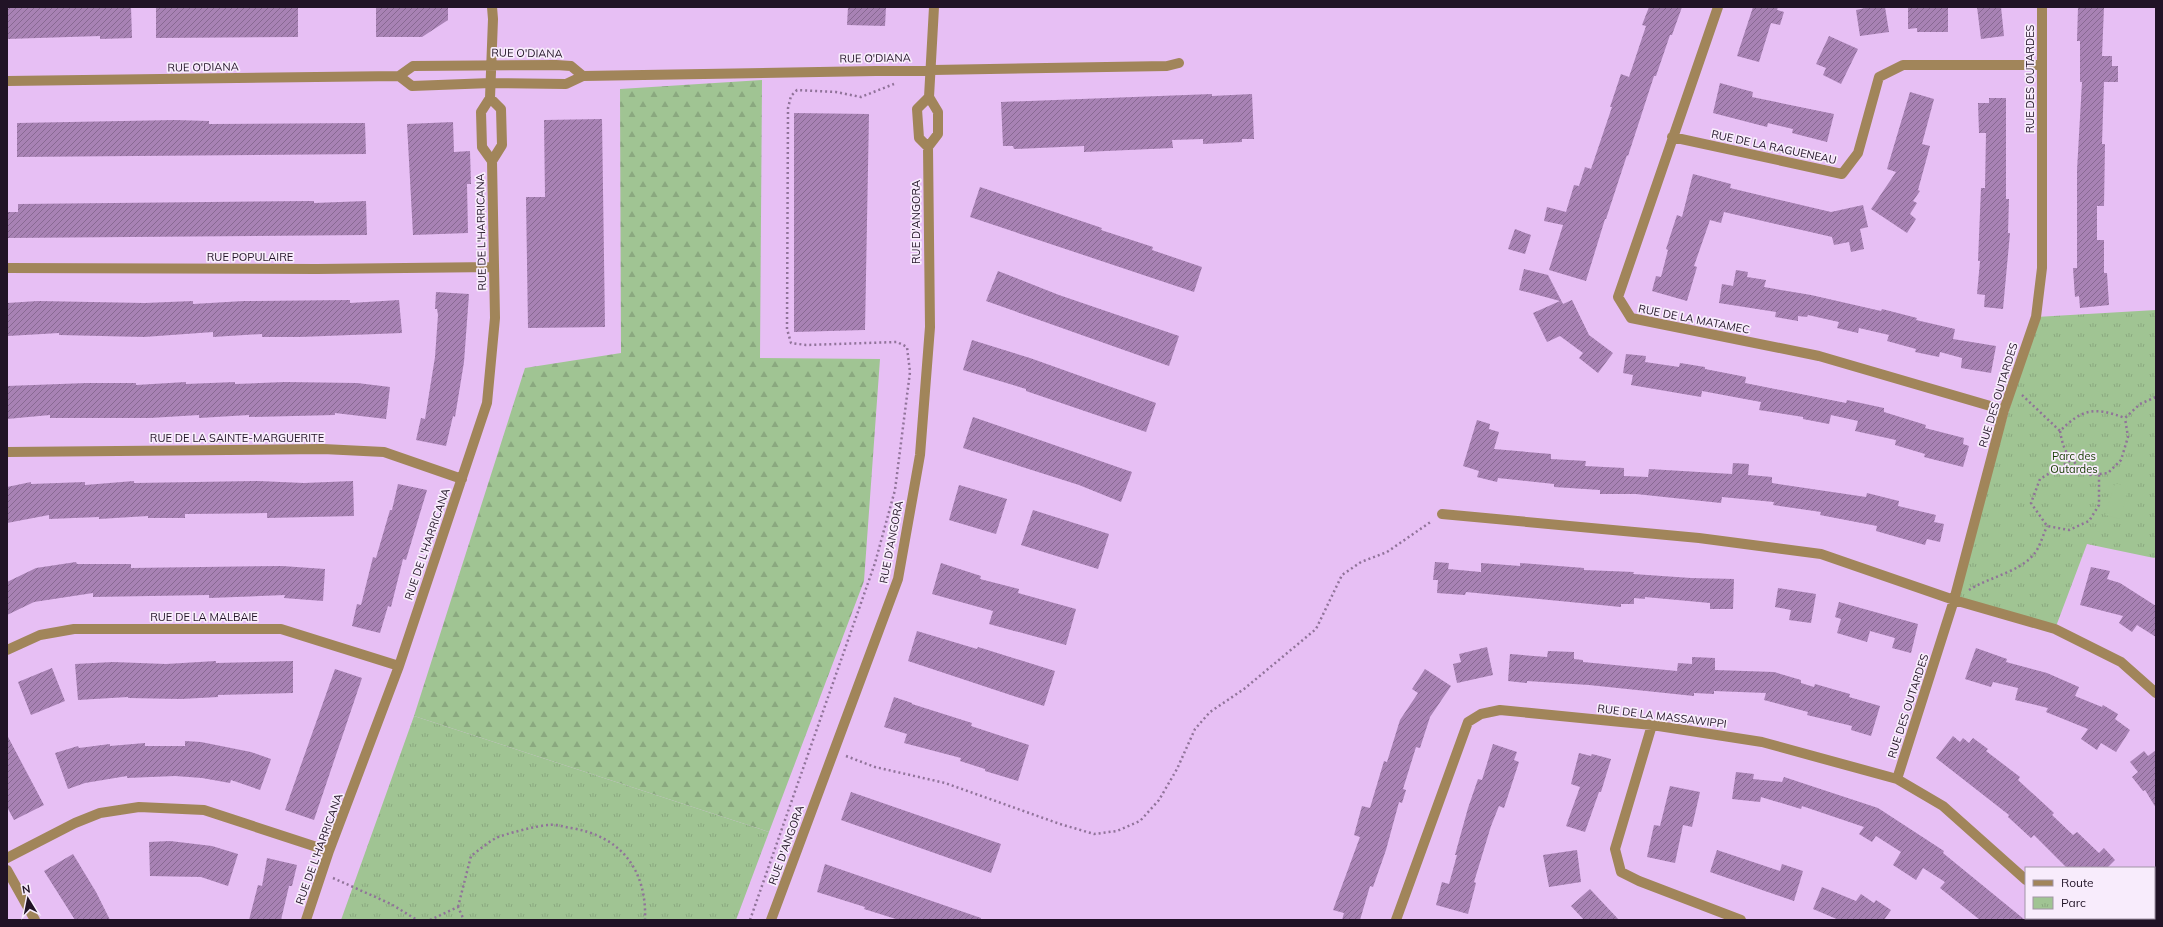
<svg xmlns="http://www.w3.org/2000/svg" width="2163" height="927" font-family="Mulish,sans-serif">
<defs>
<pattern id="forest-firs" width="22" height="20" patternUnits="userSpaceOnUse"><rect width="22" height="20" fill="#a0c493"/><path d="M5 1l3.5 6h-7zM16 11l3.5 6h-7z" fill="#8aa87f"/></pattern>
<pattern id="park-tufts" width="24" height="20" patternUnits="userSpaceOnUse"><rect width="24" height="20" fill="#a0c493"/><path d="M3 7l-1-3M5 7V3M7 7l1-3M15 17l-1-3M17 17v-4M19 17l1-3" fill="none" stroke="#8aa87f"/></pattern>
<pattern id="building-hatch" width="6" height="6" patternUnits="userSpaceOnUse"><rect width="6" height="6" fill="#a882b4"/><path d="M-1 1l2-2M0 6l6-6M5 7l2-2" fill="none" stroke="#886992"/></pattern>
</defs>
<rect width="100%" height="100%" fill="#e7bff4"/>
<!-- forest -->
<path fill="url(#forest-firs)" d="M762 80 760 358 880 359 864 581 769 832 414 716 525 368 621 353 620 89Z"/>
<!-- park -->
<path fill="url(#park-tufts)" d="M2156 310V557L2154 558 2087 544 2055 629 1954 600 2036 317Z
M414 716 769 832 736 920H341Z"/>
<!-- pitch -->
<path fill="#a0c493" d="M2115 483 2129 487 2120 519 2105 515Z"/>
<!-- building -->
<path fill="url(#building-hatch)" d="M7 7H131L132 38 100 39V36L7 39Z
M156 7H298V37L156 38Z
M376 7H448V20L422 37H376Z
M848 7H886L885 26 847 25Z
M1649 7H1682L1672 35H1670L1656 76H1654L1628 156 1627 155 1606 219H1605L1586 281 1549 270 1563 225 1544 221 1547 207 1566 212 1574 185 1579 186 1585 167 1591 169 1612 107H1610L1621 74 1629 77 1646 26 1642 25Z
M1753 7H1778L1777 10 1784 12 1780 25 1771 23 1759 62 1737 56Z
M1870 7H1885L1889 32 1860 36 1856 10Z
M1908 7H1948V32H1917V28L1908 29Z
M1977 7H2001L2004 36 1981 39Z
M2078 7H2104L2102 56H2112V66H2118V82H2104L2102 144H2105L2104 206H2097V240H2104V273H2107L2109 305 2080 308 2079 296 2075 297 2073 268H2077V170L2082 82H2080V41H2077Z
M1829 36 1858 49 1841 84 1823 75 1826 68 1816 64Z
M1720 83 1753 92 1752 97 1834 114 1827 142 1792 133 1793 129 1768 123 1767 127 1713 113Z
M1910 92 1934 99 1922 144 1930 146 1918 190 1920 191 1913 201 1917 203 1910 214 1916 219 1907 233 1871 209 1896 172 1887 169Z
M1212 94V96L1252 94 1254 139H1242V142L1203 144V139L1172 140 1173 148 1084 152V146L1014 149 1013 146H1003L1001 102Z
M1989 98H2006V199H2009L2008 233H2010L2003 309 1984 307 1985 295 1977 294 1980 261H1978L1981 188H1985L1986 133H1979L1978 103H1989Z
M794 113 869 114 865 330 794 332Z
M602 119 605 327 528 328 526 197H545L544 120Z
M175 120 209 121V124L365 123 366 154 17 157V123Z
M453 122 454 152 470 151 471 184H467L468 233 413 235 407 124Z
M1693 174 1731 184 1730 188 1831 212 1863 205 1868 227 1860 229 1864 249 1851 252 1849 242 1834 245 1832 237 1724 212 1721 223 1710 220 1694 266 1697 267 1687 301 1652 291 1656 276 1661 277 1668 250 1666 249 1677 215 1682 217Z
M980 187 1102 228 1101 230 1153 247 1152 250 1202 267 1194 292 970 217Z
M314 201V203L366 201 367 235 7 238V212H18V204Z
M1515 229 1531 235 1525 254 1508 249Z
M1524 269 1548 275 1563 304 1572 300 1589 335 1613 353 1598 373 1579 358 1583 353 1560 336 1547 342 1533 313 1560 301 1519 290Z
M1736 270 1748 272 1747 277 1766 280 1764 287 1811 295 1881 311 1882 309 1917 318 1916 320 1955 329 1953 339 1996 346 1991 373 1961 368 1962 358 1940 352 1939 357 1915 352 1916 349 1887 341 1889 335 1859 328 1858 333 1837 328 1839 322 1808 315 1807 317 1798 316V321L1775 317 1776 312 1719 303 1722 284 1733 286Z
M998 271 1059 295 1179 336 1169 366 986 301Z
M436 292 469 294 464 362 455 417 453 416 446 446 416 440 421 418 425 419 435 357 438 315 437 309H435Z
M350 300V303L399 300 402 333 300 337H262V334L213 337V332L144 337 59 335V333L8 336 7 303 38 301 145 303 193 301V304L244 301Z
M972 340 1030 358 1156 403 1146 432 1026 391V389L963 370Z
M1626 354 1646 356 1645 362 1679 367 1680 363 1705 367V369L1746 377 1745 383 1846 403 1847 400 1884 408V412L1926 425 1925 428 1964 438 1963 444 1969 446 1963 467 1924 457 1925 454 1895 445 1896 440 1855 431 1858 421 1831 415 1829 424 1803 419V417L1759 410 1761 402 1702 391 1701 397 1631 385 1633 375 1623 373Z
M186 382V384L235 382V384L285 382 357 383 390 387 386 419 335 413V415L249 417V415L199 418V415L150 418H50V415L7 419V386L87 383H136V385Z
M973 417 1132 472 1121 502 1079 485 963 448Z
M1477 420 1490 424 1489 429 1499 432 1494 449 1551 454V459L1586 461 1585 466 1624 468V476L1648 477 1649 469 1732 474 1733 463 1749 464 1748 475 1772 477V483L1866 497 1867 493 1899 501 1898 506 1936 515 1934 522 1944 524 1940 542 1927 539 1925 545 1876 531 1877 526 1820 515 1821 512 1773 505 1774 502 1722 497 1721 503 1636 494H1600V490L1554 487V484L1498 478 1497 482 1477 477 1479 471 1463 466Z
M134 481V483L258 481 304 483 353 481 354 516 267 518V513L185 514V518H148V516L99 519V517L49 519V515L7 523V487L31 482V484L85 482V485Z
M398 484 427 490 406 560 403 559 391 607 388 606 380 633 352 626 357 604 361 605 373 557 376 558 390 510H392Z
M959 485 1007 499 996 534 949 520Z
M1033 510 1109 534 1098 569 1021 545Z
M76 562 77 564H131V568L282 566 325 569 323 601 284 598 285 595 209 598V595L93 597V593L34 602 7 615V582L36 568Z
M1435 562 1449 563 1448 569 1481 572V563L1520 566V563L1584 568V570L1634 572 1633 574 1691 578 1734 579 1733 609H1710V603L1645 597V599L1634 598V604H1621V607L1466 592 1465 595 1437 593 1438 580H1433Z
M941 563 981 576 980 579 1019 589 1018 593 1076 609 1066 645 989 624 993 611 932 594Z
M2091 567 2110 571 2107 579 2120 583 2156 606V637L2137 625 2132 632 2119 623 2123 616 2080 605Z
M1778 588 1816 594 1811 623 1789 620 1791 610 1775 607Z
M1839 602 1918 624 1911 653 1892 648 1895 638 1870 631 1867 642 1837 633 1841 619 1835 617Z
M917 631 977 649 978 647 1055 671 1044 706 908 661Z
M1487 647 1493 675 1457 683 1453 664 1461 662 1459 654Z
M1976 648 2007 659 2006 662 2047 673 2079 687 2075 696 2102 707 2103 705 2118 714 2115 719 2130 730 2116 752 2101 743 2097 750 2081 739 2088 729 2046 712 2048 708 2015 700 2018 688 1993 682 1991 687 1965 679Z
M1548 651 1574 652V659L1583 660V662L1677 671 1678 663 1692 664V657L1715 658V670L1774 672 1801 680V683L1814 687 1815 684 1850 694 1849 697 1880 706 1871 736 1851 730 1852 726 1807 715 1808 712 1764 700 1766 693 1714 691V694L1694 693V696L1589 685 1527 681V683L1508 681 1510 654 1547 657Z
M216 661V663L293 661V693L218 695V697L181 699 128 698V697L78 700 75 664 113 662 166 664Z
M52 668 65 701 31 715 18 682Z
M335 669 362 678 314 820 285 810Z
M1425 669 1451 686 1430 717 1420 748 1416 747 1403 789 1406 790 1402 803 1399 802 1386 850 1373 887 1370 886 1360 920H1342L1344 913 1333 910 1360 837 1354 835 1362 806 1370 808 1384 761 1387 762 1400 720 1418 693 1412 689Z
M894 697 912 703V704L972 723 971 726 1029 745 1018 781 985 771V769L960 761 961 758 904 743 907 734 884 727Z
M7 735 44 805 14 820 7 807Z
M1953 736 1960 742 1963 738 1969 743 1973 738 1988 749 1986 751 2020 777 2018 780 2054 813 2052 815 2073 835 2077 832 2099 853 2104 848 2115 860 2107 868H2067L2034 835 2031 838 2008 817 2009 815 1936 758Z
M185 741 201 742 251 752 271 759 260 790 231 780 230 783 202 778 175 776 127 778V776L85 783 68 789 55 753 78 746 79 748 110 744V746L145 743V746H185Z
M1493 744 1517 752 1514 760 1519 762 1504 808 1499 806 1491 826 1474 882 1476 883 1468 914 1436 905 1442 882 1449 884 1457 855H1455L1468 808 1478 779 1482 780Z
M2156 750V808L2145 790 2143 791 2132 777 2138 772 2130 762 2144 751 2148 756Z
M1579 753 1591 756 1592 754 1611 759 1601 792H1599L1585 832 1566 826 1580 787 1571 784Z
M1736 772 1754 774 1753 779 1782 782 1784 777 1878 808 1944 851 1943 853 2025 920H1980L1940 888 1945 882 1923 868 1916 880 1893 865 1901 852 1876 836 1872 842 1859 834 1864 827 1802 806 1801 809 1761 797 1760 802 1732 799Z
M1670 786 1700 792 1692 827 1683 825 1675 863 1647 857 1654 825 1660 826Z
M851 792 1001 844 991 873 841 820Z
M170 841 212 846 238 854 228 886 201 877 150 876 149 842Z
M1577 850 1581 882 1549 887 1543 855Z
M1717 850 1780 871 1782 864 1803 871 1794 901 1710 872Z
M73 854 96 892 110 920H75L44 871Z
M267 858 297 865 292 886H289L281 920H249L258 885 262 886Z
M825 864 981 918V920H899L864 909 865 907 817 892Z
M1822 887 1856 901 1861 894 1874 903 1876 900 1891 910 1884 920H1839L1813 909Z
M1590 889 1619 920H1584L1571 906Z"/>
<g fill="none" stroke-linecap="round" stroke-linejoin="round">
<!-- path -->
<path stroke="#907399" stroke-width="2.5" stroke-dasharray="2 3" stroke-linecap="butt" d="M2022 395 2060 431C2083 408 2095 407 2125 418L2140 404 2156 397
M2060 431C2064 455 2071 461 2090 475L2108 473 2121 460 2128 437 2125 418
M2070 461 2040 479 2031 503 2047 526 2069 530 2089 521 2099 505V474
M1969 590C1989 577 2020 572 2034 554 2040 547 2043 535 2047 526
M846 756 875 767 945 783 1060 824 1094 834 1117 831 1140 821 1159 800 1177 769 1195 729 1210 712 1244 689 1316 629 1342 575 1361 562 1387 552 1432 521
M333 878 391 904 417 920
M458 907 471 856C479 850 487 843 496 838 504 834 540 825 549 825 556 824 564 827 571 828 621 836 647 870 645 920
M430 920 458 907 464 920
M750 920 875 563 895 490 910 372 907 347 897 342 806 345 791 343 787 329 788 108 791 96 797 90 836 92 861 97 894 84"/>
<!-- minor -->
<path stroke="#a1855a" stroke-width="10" d="M1718 7 1618 297 1631 318 1819 356 2004 410
M399 76 412 86 491 83 566 84 583 76 1167 66 1179 63
M7 81 399 76 413 66 556 65 571 66 583 76
M490 98 493 19 492 7
M1672 137 1842 174 1858 153 1879 77 1903 65H2042
M928 147 919 138 917 109 929 97
M7 268 317 269 493 267
M7 452 323 449 384 452 462 479
M1442 514 1699 538 1821 554 1954 600 2055 629 2121 662 2156 693
M7 650 40 635 74 629H281L399 666
M1652 725 1615 849 1621 872 1639 881 1741 920
M1897 779 1954 600 2004 410 2036 317 2042 268V7
M7 858 75 823 100 813 139 807 204 810 329 851
M7 870 35 920
M2069 918 2071 920
M306 920 329 851 399 666 487 403 495 318 492 161 502 145 501 109 490 98 481 112 482 147 492 161
M771 920 898 579 920 455 930 327 928 147 938 134V112L929 97 934 7
M1396 920 1468 722 1481 714 1500 710 1652 725 1762 742 1897 779 1943 806 2026 880"/>
</g>
<g text-anchor="middle" stroke-width="3.5" stroke-linejoin="round" paint-order="stroke">
<!-- street labels -->
<g font-size="11" fill="#211326" stroke="#f8ecfc">
<text transform="translate(527 53) rotate(1)" y="4">RUE O'DIANA</text>
<text transform="translate(875 58) rotate(-1)" y="4">RUE O'DIANA</text>
<text transform="translate(203 67) rotate(-1)" y="4">RUE O'DIANA</text>
<text transform="translate(2030 79) rotate(-90)" y="4">RUE DES OUTARDES</text>
<text transform="translate(1774 147) rotate(12)" y="4">RUE DE LA RAGUENEAU</text>
<text transform="translate(916 222) rotate(-90)" y="4">RUE D'ANGORA</text>
<text transform="translate(481 232) rotate(-91)" y="4">RUE DE L'HARRICANA</text>
<text x="250" y="261">RUE POPULAIRE</text>
<text transform="translate(1694 319) rotate(11)" y="4">RUE DE LA MATAMEC</text>
<text transform="translate(1998 395) rotate(-73)" y="4">RUE DES OUTARDES</text>
<text x="237" y="442">RUE DE LA SAINTE-MARGUERITE</text>
<text transform="translate(891 542) rotate(-79)" y="4">RUE D'ANGORA</text>
<text transform="translate(427 544) rotate(-71)" y="4">RUE DE L'HARRICANA</text>
<text x="204" y="621">RUE DE LA MALBAIE</text>
<text transform="translate(1908 706) rotate(-72)" y="4">RUE DES OUTARDES</text>
<text transform="translate(1662 716) rotate(7)" y="4">RUE DE LA MASSAWIPPI</text>
<text transform="translate(786 845) rotate(-70)" y="4">RUE D'ANGORA</text>
<text transform="translate(319 849) rotate(-70)" y="4">RUE DE L'HARRICANA</text>
</g>
<!-- park labels -->
<g font-size="11" fill="#153c00" stroke="#f8ecfc">
<text x="2074" y="460">Parc des<tspan x="2074" dy="13">Outardes</tspan></text>
</g>
</g>
<!-- border -->
<rect width="2163" height="927" fill="none" stroke="#211326" stroke-width="16"/>
<!-- legend -->
<rect x="2025" y="867" width="130" height="52" fill="#f8ecfc" stroke="#a295a6"/>
<rect x="2033" y="880" width="20" height="6" fill="#a1855a" stroke="#a295a6"/>
<text x="2061" y="887" font-size="12" fill="#211326">Route</text>
<rect x="2033" y="897" width="20" height="12" fill="url(#park-tufts)" stroke="#a295a6"/>
<text x="2061" y="907" font-size="12" fill="#211326">Parc</text>
<!-- north arrow -->
<g transform="translate(28 899) rotate(350)" stroke="#f8ecfc" stroke-width="3" paint-order="stroke">
<path d="M0-3L7 15L0 10L-7 15Z" fill="#211326"/>
<text y="-6" font-size="11" font-weight="bold" text-anchor="middle" fill="#211326">N</text>
</g>
</svg>
